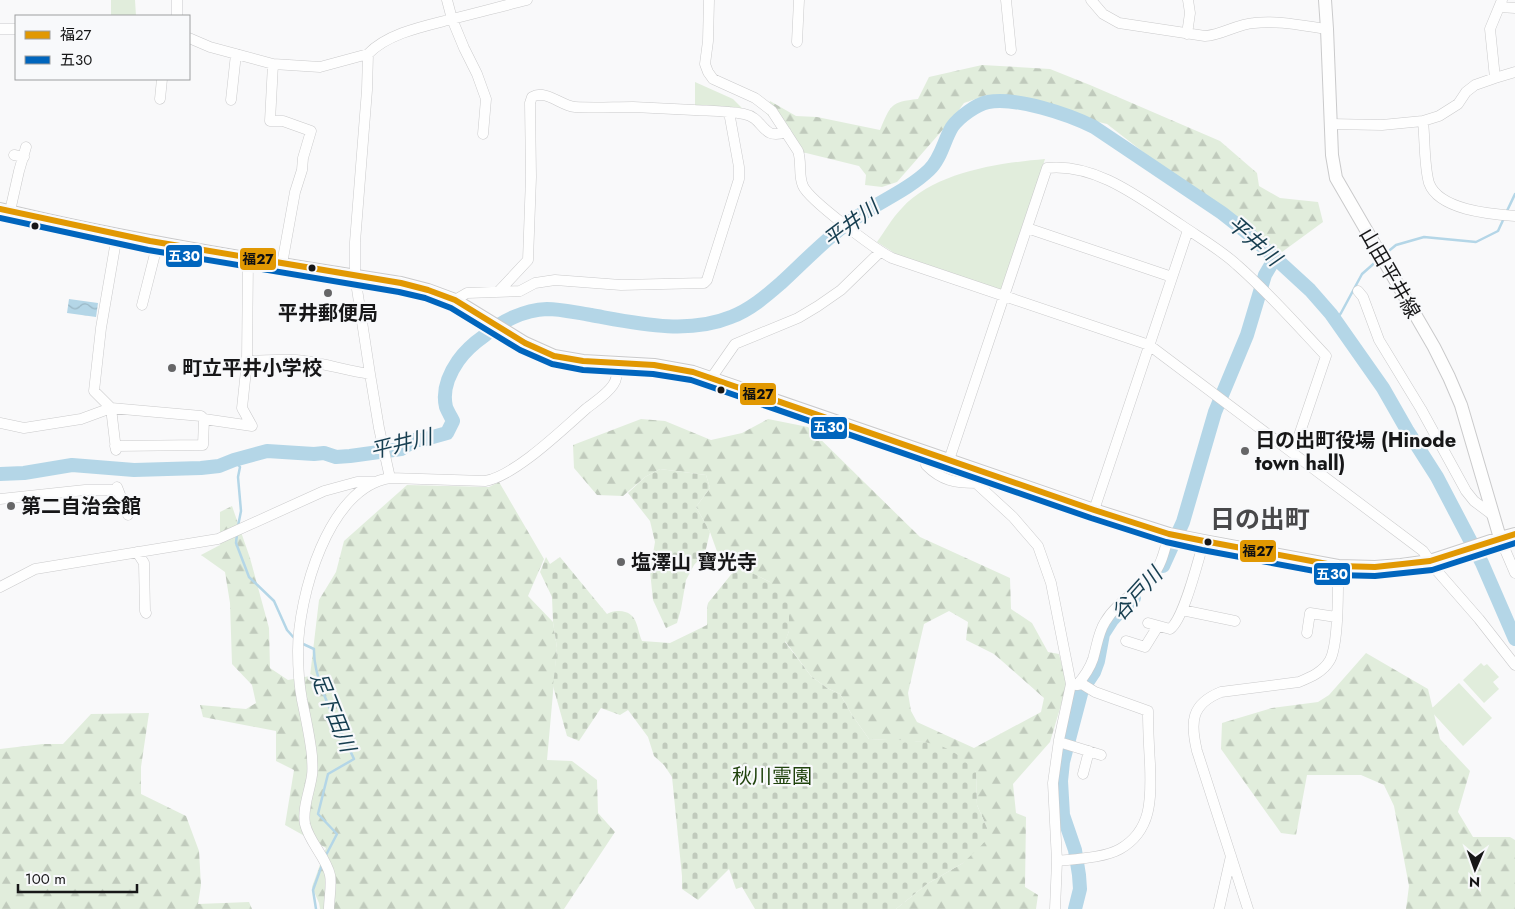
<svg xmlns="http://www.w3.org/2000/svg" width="1515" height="909" font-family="Jost,'Noto Sans JP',sans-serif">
<defs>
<pattern id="forest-firs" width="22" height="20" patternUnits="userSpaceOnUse" patternTransform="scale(1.25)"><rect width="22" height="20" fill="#e1eddc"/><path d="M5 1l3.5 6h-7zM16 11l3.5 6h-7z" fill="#c0cabc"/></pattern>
<pattern id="cemetery-stones" width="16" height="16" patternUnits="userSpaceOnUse" patternTransform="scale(1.25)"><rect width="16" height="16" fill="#e1eddc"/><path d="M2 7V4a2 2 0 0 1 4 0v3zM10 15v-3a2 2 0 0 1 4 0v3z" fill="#c0cabc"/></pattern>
<pattern id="water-waves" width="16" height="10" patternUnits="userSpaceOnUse" patternTransform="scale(1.25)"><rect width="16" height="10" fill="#b4d6e7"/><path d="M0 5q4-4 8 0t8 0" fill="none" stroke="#9ab7c5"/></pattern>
</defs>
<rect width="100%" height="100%" fill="#f9f9fa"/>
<!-- forest -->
<path fill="url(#forest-firs)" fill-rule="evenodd" d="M982 65 1050 69 1090 85 1220 141 1257 173 1259 186 1280 198 1318 202 1323 222 1282 252 1178 179 1107 124 987 95 964 103 953 118 897 182 882 187 865 185 866 175 859 166 802 152 766 113 770 101 796 116 817 117 880 130C891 105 890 102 918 99L929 77Z
M641 419 665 421 711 440 742 433 768 419 808 427 920 537 1010 578 1011 609 1032 623 1048 652 1059 654 1067 685 1050 742 1013 784 1016 813 1026 817 1025 887 1038 895 1036 909H896L927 884 963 863 987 828 977 805 976 772 924 742 869 739 852 715 840 694 827 688 811 676 785 641 789 631 770 582 719 557 710 532 696 507 710 488 706 475 660 469 645 477 623 496 597 495 574 468 573 445ZM949 611 968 622 966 640 994 654 1044 698 1041 712 974 748 917 722 911 711 908 693 924 624Z
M499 482 544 559 528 596 553 622 557 648 547 760 572 761 597 780 598 813 615 832 564 909H320L319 903 312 887 326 848 285 825 294 770 276 761V731L203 717 200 705 246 709 256 703 252 685 232 664 230 603 225 572 201 555 220 545V512L232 506 250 558 269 628 270 668 288 680 310 676 319 600 336 572 344 541 407 485 489 487Z
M1366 653 1428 689 1440 739 1470 771 1458 812 1473 837H1510L1515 840V909H1406L1409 886 1394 806 1384 785 1361 775H1307L1296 835 1281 833 1221 749 1222 723 1272 708 1318 702 1329 695Z
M149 713 141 767V794L186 816 199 851 201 885 198 904 249 902 252 909H0V749L43 744H63L91 714Z"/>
<!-- cemetery -->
<path fill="url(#cemetery-stones)" d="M660 469 706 475 710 488 696 507 710 532 705 553 694 565 686 580 681 609 677 623 666 628 653 600 650 571 655 542 650 521 628 493 645 477Z
M546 557 550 564 560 557 607 614C611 612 613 611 619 611 638 612 636 626 642 641L670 643 707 625V610L708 603 738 566 770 582 789 603V631L785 642 811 676 827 688 840 694 852 715 869 739C897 741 936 737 959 756 965 760 970 767 976 772L977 805 987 828 988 839 963 863 927 884 896 909H755L742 887 736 889 729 869 698 900 682 889V876L672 777 664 765 654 756 648 737 628 710 620 715 601 708 579 741 567 736 553 686 557 648 553 622 552 597 540 572Z"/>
<!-- park -->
<path fill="#e1eddc" d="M111 0H135L136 16H111Z
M695 82 733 99 742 108 695 106Z
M1045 159 1002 290 899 256 877 242C885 231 892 218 902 208 935 172 999 163 1045 159Z
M1481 663 1484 666 1487 664 1499 677 1493 682 1499 689 1484 703 1463 680Z
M1459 683 1492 718 1463 746 1430 710Z"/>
<!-- water -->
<path fill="url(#water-waves)" d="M69 299 98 303 96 317 67 313Z"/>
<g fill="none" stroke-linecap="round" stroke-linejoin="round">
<!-- stream -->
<path stroke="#b4d6e7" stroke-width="2.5" d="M1506 213 1515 194
M1385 254 1396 245 1424 237 1476 242 1498 231 1504 218
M1336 320 1341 313 1362 274 1379 259
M234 460 240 467 238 477 241 511 238 526
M237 534 236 543 249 577 274 601 287 630 295 639
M301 643 314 649C313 683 340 728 354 759L328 774 318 814 337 834 325 857
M316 909 313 890 322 865"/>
<!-- river -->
<path stroke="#b4d6e7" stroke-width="14" d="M0 474 24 473 72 465 134 470 201 468 219 466 234 460 267 451 314 454 324 453 336 457 350 456 401 449 415 440H422L447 433 453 421C451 417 448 412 446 407 442 390 449 374 458 361 465 351 474 343 484 336 501 321 524 310 547 309 562 309 576 313 591 315 636 323 687 335 731 317 750 310 766 296 781 283 803 263 827 237 851 221 876 203 907 191 929 170 941 159 944 140 952 127 959 117 977 104 988 102 1017 97 1068 114 1094 127L1222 213 1250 235 1310 290 1331 314 1383 388 1407 430 1437 477 1482 563 1515 639
M1163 566 1183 522 1215 412 1247 335 1265 275 1275 258
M1075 909 1080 889 1079 875 1075 850 1063 815 1061 781 1063 762 1082 690 1094 672 1098 661 1103 634 1112 620 1125 606 1134 598"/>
<!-- minor casing -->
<g stroke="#cacacb" stroke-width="11">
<path id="minor" d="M447 0 452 19 464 48 477 74 486 99 483 134
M709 0 708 41 705 64 708 72 713 79 755 98 772 111 798 151C802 162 798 175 803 186 809 200 876 250 892 258L1149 345 1423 551 1438 572 1479 619 1515 665
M1006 0 1011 50
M1091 0 1103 14 1119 23 1205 36C1222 35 1237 24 1254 23 1278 20 1304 26 1327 29
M1500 7 1515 8
M177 16V0
M0 29H16
M1187 34 1190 13 1188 0
M189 38 210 47 273 64 320 67 368 54C388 33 425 26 452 19 477 13 502 6 527 0
M797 42 799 0
M368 54 367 90 355 242V276L370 374 379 428 390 478
M273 64 270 121H283L311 131 303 158 302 170 295 192 282 264
M1495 78 1515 72
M160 99 162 79
M231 100 236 54
M1423 121C1425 139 1424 166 1429 183 1439 210 1490 214 1515 216
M1330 124 1382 125 1423 121 1439 116 1458 104 1466 92 1475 85 1495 78 1490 29 1502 0
M14 155 24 157
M10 211 19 171 26 147
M1027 228 1172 277
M248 259 247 361 242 408 252 426
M499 291 528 260 531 177 530 103 532 97C546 89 561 106 575 107 594 108 613 107 633 107 653 108 674 109 694 110 711 111 727 111 744 114 765 118 761 141 786 132
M1358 291 1363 297 1379 340 1421 409 1466 491 1474 501 1494 516
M455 300 467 293 520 291 535 283 555 280 621 285 704 283 707 280 739 179V167L729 112
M142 305 158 242
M247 361C266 361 286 358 305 361 327 364 348 371 370 374
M712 377 735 344 798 318 818 306 841 290 880 252
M0 423 24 428 81 419 111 408 201 416 204 419 252 426
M115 446 203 445 204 419
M116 450 111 408 94 391 101 328 117 235
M928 453 926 465C942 481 955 483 977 483
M949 460 1047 168C1097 163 1141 199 1181 225 1200 238 1221 250 1237 265 1269 293 1297 325 1326 356L1293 453
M982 471 977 484 1013 517 1038 546 1051 583 1071 684 1059 740 1053 783 1057 861 1055 909
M117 487 128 515
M0 499 85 490H118
M1094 510 1188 230
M1500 538 1515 573
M137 552 144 563 145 611 146 613
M0 587 35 569 218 539 324 491 357 482H375
M1182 610 1235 621
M1148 623 1170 629C1184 619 1198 560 1204 541
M1307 633 1310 613 1336 617
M1126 641 1145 647 1158 626
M1074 684 1077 685C1084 677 1090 668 1093 659 1097 646 1098 633 1105 622 1116 603 1137 592 1152 576 1162 565 1165 548 1169 534
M1059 742 1101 755
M1083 774 1089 751
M1057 861C1075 859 1104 858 1120 849 1153 830 1151 797 1150 764 1149 747 1148 729 1148 711L1095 692 1082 684 1077 685
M329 909C329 898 332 885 330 875 326 857 309 842 305 824 302 808 310 791 312 775 313 769 312 762 312 756 310 737 306 719 302 700 299 684 298 667 298 651 298 598 328 487 390 478L485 481C515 476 563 429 587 408 596 401 607 394 613 385 618 378 617 371 617 363
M1219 909 1231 856
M1248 909 1197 751C1190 722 1191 704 1221 692L1299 682C1311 677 1323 672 1330 660 1339 643 1338 587 1338 566"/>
</g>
<!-- major casing -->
<g stroke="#cacacb" stroke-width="14">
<path id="major" d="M1325 0 1327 29 1332 155 1336 178 1434 347 1449 377 1461 405 1500 538
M0 209C132 241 267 262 401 283L428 290 455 300 525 343 554 356 583 361 654 365 693 372 1094 510 1169 534 1204 541 1338 566 1375 567 1401 565 1430 561 1500 538 1515 534"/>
</g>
<!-- minor -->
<use href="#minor" stroke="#fefefe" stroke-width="10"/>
<!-- major -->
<use href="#major" stroke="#fefefe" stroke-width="12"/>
<!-- bus-1 casing -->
<g stroke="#f8f9fb" stroke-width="10">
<path id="bus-1" d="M0 209 150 241 401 283 428 290 455 300 525 343 554 356 583 361 654 365 693 372 1094 510 1169 534 1204 541 1338 566 1375 567 1430 561 1515 534"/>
</g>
<!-- bus-2 casing -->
<g stroke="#f8f9fb" stroke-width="10">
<path id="bus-2" d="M0 218 148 250 399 292 425 298 451 308 520 350 552 364 583 370 653 374 691 380 1091 518 1166 542 1202 550 1336 575 1375 576 1432 570 1515 543"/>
</g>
<!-- bus-1 -->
<use href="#bus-1" stroke="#e19802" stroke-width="6"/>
<!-- bus-2 -->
<use href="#bus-2" stroke="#0065bd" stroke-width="6"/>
</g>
<!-- markers -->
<g fill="#171718" stroke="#f8f9fb" stroke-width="2">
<circle cx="35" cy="226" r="4.5"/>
<circle cx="312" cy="268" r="4.5"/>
<circle cx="721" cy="390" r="4.5"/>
<circle cx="1208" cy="542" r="4.5"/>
</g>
<g fill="#666667" stroke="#f8f9fb" stroke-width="2">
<circle cx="328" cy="293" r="5"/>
<circle cx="172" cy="368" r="5"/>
<circle cx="1245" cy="451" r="5"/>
<circle cx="11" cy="506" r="5"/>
<circle cx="621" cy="562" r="5"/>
</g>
<g text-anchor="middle" stroke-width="4.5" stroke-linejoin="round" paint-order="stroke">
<!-- street labels -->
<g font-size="20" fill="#171718" stroke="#f8f9fb">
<text transform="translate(1390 273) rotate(60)" y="7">山田平井線</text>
</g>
<!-- poi labels -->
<g font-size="20" font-weight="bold" fill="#171718" stroke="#f8f9fb" text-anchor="start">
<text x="328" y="320" text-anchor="middle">平井郵便局</text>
<text x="182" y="375">町立平井小学校</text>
<text x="1255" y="447">日の出町役場 (Hinode<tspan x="1255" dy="23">town hall)</tspan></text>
<text x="21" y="513">第二自治会館</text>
<text x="631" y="569">塩澤山 寶光寺</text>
</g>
<!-- park labels -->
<g font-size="20" fill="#20430d" stroke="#f8f9fb">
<text x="772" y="783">秋川霊園</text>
</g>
<!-- water labels -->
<g font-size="21" font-style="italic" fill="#163e50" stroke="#f8f9fb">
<text transform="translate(851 224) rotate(-37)" y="7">平井川</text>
<text transform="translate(1254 241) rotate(41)" y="7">平井川</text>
<text transform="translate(401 444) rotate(-14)" y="7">平井川</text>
<text transform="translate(1137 594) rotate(-48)" y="7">谷戸川</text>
<text transform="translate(333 712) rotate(68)" y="7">足下田川</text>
</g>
<!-- district labels -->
<g font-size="25" font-weight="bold" fill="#48484a" stroke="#f8f9fb">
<text x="1260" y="528">日の出町</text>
</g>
</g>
<g stroke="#f8f9fb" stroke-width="2">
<rect x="165" y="244" width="38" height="24" rx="5" fill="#0065bd"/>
<rect x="239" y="247" width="38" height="24" rx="5" fill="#e19802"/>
<rect x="739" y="382" width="38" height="24" rx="5" fill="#e19802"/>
<rect x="810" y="416" width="38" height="24" rx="5" fill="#0065bd"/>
<rect x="1239" y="539" width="38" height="24" rx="5" fill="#e19802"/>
<rect x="1313" y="562" width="38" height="24" rx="5" fill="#0065bd"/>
</g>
<g font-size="14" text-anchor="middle" font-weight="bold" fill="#fff">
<text x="184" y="261">五30</text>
<text x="829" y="432">五30</text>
<text x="1332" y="579">五30</text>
</g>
<g font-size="14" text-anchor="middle" font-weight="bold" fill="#111">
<text x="258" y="264">福27</text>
<text x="758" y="399">福27</text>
<text x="1258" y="556">福27</text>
</g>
<!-- legend -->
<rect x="15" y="15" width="175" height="65" fill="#f8f9fb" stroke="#9e9fa0"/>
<rect x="25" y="31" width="25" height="8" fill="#e19802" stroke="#9e9fa0"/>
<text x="60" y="40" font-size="15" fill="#171718">福27</text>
<rect x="25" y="56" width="25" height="8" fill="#0065bd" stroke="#9e9fa0"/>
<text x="60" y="65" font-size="15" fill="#171718">五30</text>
<!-- north arrow -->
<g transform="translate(1475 869) rotate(182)" stroke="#f8f9fb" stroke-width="4" paint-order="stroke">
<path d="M0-4L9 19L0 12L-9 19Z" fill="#171718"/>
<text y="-8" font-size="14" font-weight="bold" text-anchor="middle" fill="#171718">N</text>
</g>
<!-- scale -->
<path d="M18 884v8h119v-8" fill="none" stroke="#171718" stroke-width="2.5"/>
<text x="25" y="884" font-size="15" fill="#171718" stroke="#f8f9fb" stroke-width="4" paint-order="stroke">100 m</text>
</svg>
